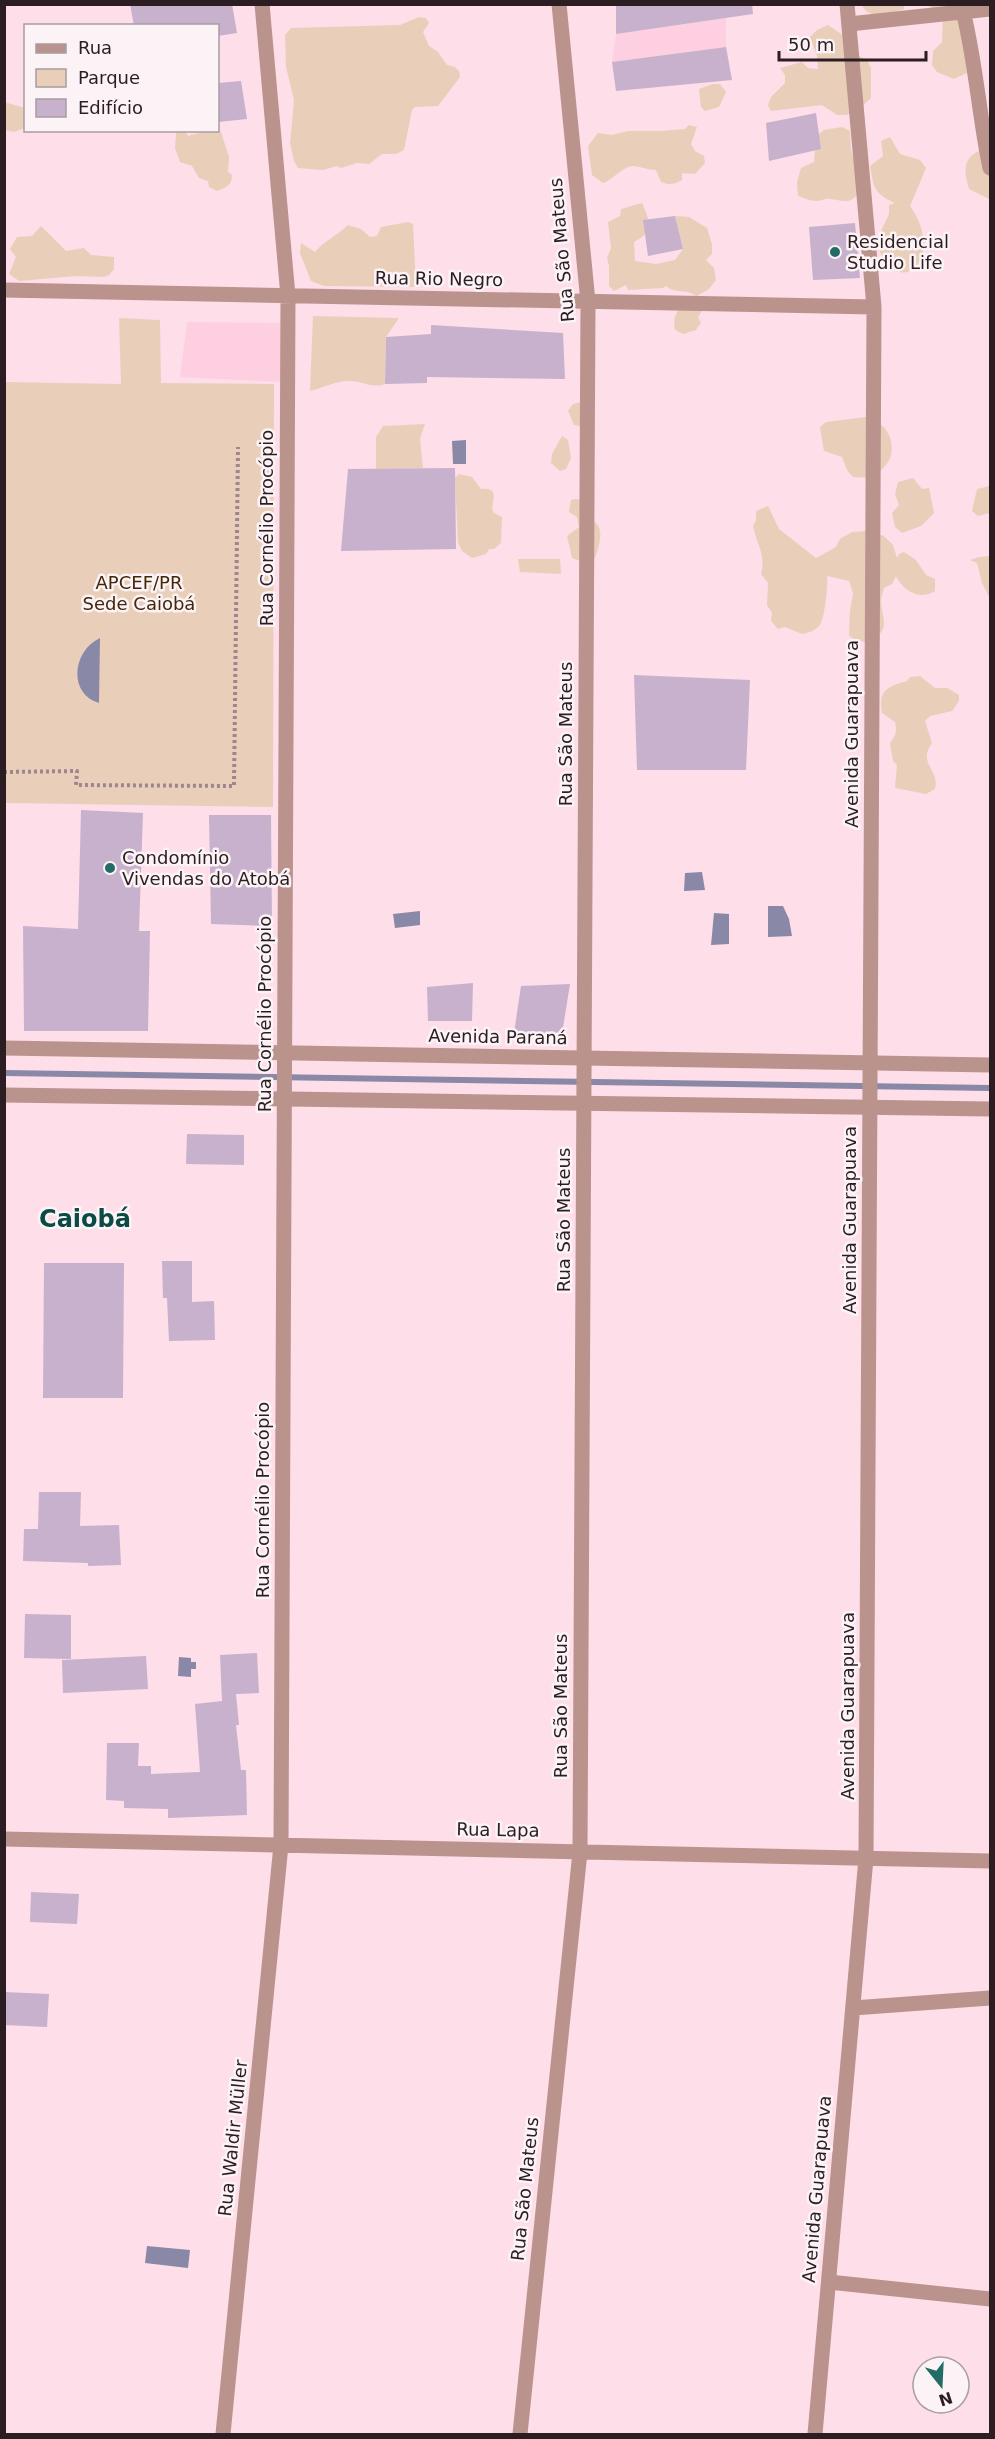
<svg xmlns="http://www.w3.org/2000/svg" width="995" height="2439" font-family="'DejaVu Sans',sans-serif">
<rect width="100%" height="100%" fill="#fddee9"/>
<!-- built -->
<path fill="#fecfe0" d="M726 18V47L612 62 616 34Z
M187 322 283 323 282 382 180 377Z"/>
<!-- green -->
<path fill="#e9cfba" d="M862 5H904V9C890 14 868 20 862 5Z
M927 5H959L954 10 963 11 975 69 954 79 937 72 932 65 933 51 942 42 943 14Z
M419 17 426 18 429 23 423 32 429 46 438 52 447 65 455 67 459 71 460 77 438 106 415 107 412 110 404 150 396 154H382L369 164 357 163 341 168 337 166 323 170 298 168 294 161 290 143 294 100 286 67 285 35 291 28 400 25Z
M828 25 850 40 859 56 867 60 871 68V98L857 111 846 115H837L822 105 771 111 768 105 771 97 785 83V75L780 68 802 62 808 68 818 69 817 56 810 37 817 30Z
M713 84H720L726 92 719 107 705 111 701 107 699 89Z
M4 102 25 108V128L14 132 5 130Z
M689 125 697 127 691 144 695 151 704 156 705 163 695 174 682 173V180C674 185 669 185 661 182L656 170C648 170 639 166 632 166 622 167 613 180 603 183L592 175 588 146 598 133 612 135 628 131H661L685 129Z
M842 127 850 131 851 150 863 189C849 204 850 202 831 199 826 198 821 201 817 201 810 201 804 198 798 196L797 182 801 168 814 162 816 136 824 130Z
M185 131 188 136 205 131 221 132 229 157 228 172 232 175C232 185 226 188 217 191L209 187 208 181 199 178 192 166 180 162 175 148 176 133Z
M890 137 900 154 920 160 926 168 910 206C948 259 897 305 876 242L889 214V205L895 203C873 193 874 187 870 166L883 156 881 141Z
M981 150H990V199H989L969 189C964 171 962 158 981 150Z
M642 203C650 222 655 231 634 242L635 261 656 264 675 260 683 249 681 240 674 233 677 224 675 216 689 217 707 228 712 244V254L706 260 714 268 716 280 709 289 697 296 703 309 698 317 701 323 696 330 683 334 675 330C671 311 683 306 696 296 687 288 677 295 666 286L663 288 628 290 626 285 614 291 609 286V266L607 258 611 248 608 222 620 216 621 209Z
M408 222 413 224 416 287 324 286 311 281 300 253 301 243 315 252C324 241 338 235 348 225L361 229 370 237 377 236 381 227Z
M41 226 66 251 84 248 91 255 114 257V269L109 275 104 277 76 276 19 281 9 274 16 257 10 249 17 237 32 236Z
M313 316 399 318 386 337 385 384C372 389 361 380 348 381 336 381 322 388 310 391Z
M119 318 160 320 161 383 274 384 273 807 5 803V382L121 384Z
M582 402 584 427 574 425 568 411 573 404Z
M866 417C883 421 895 436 891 455 889 464 879 472 873 478L853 477 847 470 842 457 824 451 820 427 826 422Z
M425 424 420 438 423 468 376 469V437L383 426Z
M562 436 568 440 571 458 566 469 560 471 551 463 552 454Z
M459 474 472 477 481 489C499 487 493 498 492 509L494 513 502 517 501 543 494 549H489L486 554 472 558 462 551 458 542 455 478Z
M913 478 922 489 929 488 934 513 921 526 902 533 895 527 892 513 899 505 895 494 898 482Z
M990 486V513L978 516 972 511 977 489Z
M575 499 582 500 593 521C606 526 599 551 593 561L582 562 572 558 567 536 579 527 577 517 569 512 571 500Z
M768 506 779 529 816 558 836 547 840 539 852 532 867 531 884 536 893 545 897 558 899 554 904 552 916 560 926 575 935 579V591C920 601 903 591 896 576L892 584 884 588C883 592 881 597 881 602 882 618 891 630 872 639 864 644 856 641 849 636L850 611 853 593 849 581 827 576C828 585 825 617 820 625 815 631 808 633 802 634L785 627 778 629 771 621 772 613 767 605 768 583 761 574C766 555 757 545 753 526L756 520V511Z
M990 556V599L982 583 977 563 970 560 979 557Z
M518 559H560L561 574 520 572Z
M920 676 935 688H947L959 695V701L952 711 930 716 925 721 932 743C917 764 940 769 935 789L926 794 895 788 897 765 893 761 890 743C896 735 897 732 895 722L882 713C878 690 887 687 907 681L910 677Z"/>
<!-- water -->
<path fill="#8988a7" d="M466 440V464H453L452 441Z
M100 638 99 703C68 694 72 651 100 638Z
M702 872 705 890 684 891 685 873Z
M768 906H783L789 919 792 936 768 937Z
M420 911V925L395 928 393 914Z
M714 913 729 914V944L711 945Z
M179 1657 191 1658V1662H196V1669H191V1677L178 1676Z
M147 2246 190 2250 188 2268 145 2263Z"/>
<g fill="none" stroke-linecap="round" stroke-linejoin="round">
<!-- stream -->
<path stroke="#8988a7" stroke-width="6" d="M4 1073 990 1088"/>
</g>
<!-- building -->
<path fill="#c8b1cd" d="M130 4H232L237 33 218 36V26H134Z
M616 4H752L753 14 616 34Z
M726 47 732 80 616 91 612 62Z
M241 81 247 119 218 122V83Z
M816 113 821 149 769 161 766 123Z
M675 216 683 249 648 256 643 220Z
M855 223 860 278 813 280 809 227Z
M431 325 563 333 565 379 427 377V383L385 384 386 337 431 334Z
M455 468 456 549 341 551 348 469Z
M634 675 750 680 746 770H637Z
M81 810 143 813 139 931H150L148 1031H24L23 926 78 929Z
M209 815H271L272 926 211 924Z
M473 983 472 1021H428L427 987Z
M570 984 562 1034 514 1033 521 986Z
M187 1134 244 1135V1165L186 1164Z
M162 1261H192V1302L214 1301 215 1340 169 1341 167 1298H163Z
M44 1263H124L123 1398H43Z
M39 1492H81L80 1526 119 1525 121 1565 88 1566V1563L23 1561 24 1529H38Z
M25 1614 71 1615V1659L24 1658Z
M257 1653 259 1693 236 1694 239 1725H236L241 1770H246L247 1815 168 1818V1809L124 1808V1801L106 1800 107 1743H139L138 1766H151V1774L200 1772 195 1704 222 1701 220 1655Z
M146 1656 148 1689 63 1693 62 1660Z
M31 1892 79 1894 77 1924 30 1922Z
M4 1992 49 1994 47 2027 4 2025Z"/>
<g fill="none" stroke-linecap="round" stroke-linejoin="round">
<!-- path -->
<path stroke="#9e868f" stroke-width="4" stroke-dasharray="3 3" stroke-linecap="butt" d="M4 772 77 771 76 785 234 786 238 447"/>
<!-- minor -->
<path stroke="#ba938d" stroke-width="15" d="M963 11C976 63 979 116 990 168
M849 24 990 9
M4 290 874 307
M4 1839 990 1861
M853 2008 990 1998
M829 2282 990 2299
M223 2434 281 1845 288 296 262 4
M520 2434 580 1852 588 302 559 4
M815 2434 866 1858 874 307 847 4"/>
<!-- tertiary -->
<path stroke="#ba938d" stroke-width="15" d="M4 1048 990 1065
M4 1095 990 1109"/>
</g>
<!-- markers -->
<g fill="#236c66" stroke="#fbf3f5" stroke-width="2">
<circle cx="835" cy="252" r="6"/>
<circle cx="110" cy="868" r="6"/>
</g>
<g text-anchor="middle" stroke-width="5" stroke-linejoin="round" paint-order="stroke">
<!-- poi labels -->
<g font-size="18" fill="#2b1d22" stroke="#fbf3f5" text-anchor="start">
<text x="847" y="248">Residencial<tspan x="847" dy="21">Studio Life</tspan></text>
<text x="122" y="864">Condomínio<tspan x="122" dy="21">Vivendas do Atobá</tspan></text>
</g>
<!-- street labels -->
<g font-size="18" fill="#2b1d22" stroke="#fbf3f5">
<text transform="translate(562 250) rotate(-95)" y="6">Rua São Mateus</text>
<text transform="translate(439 279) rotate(1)" y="6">Rua Rio Negro</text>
<text transform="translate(267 528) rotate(-90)" y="6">Rua Cornélio Procópio</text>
<text transform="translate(566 734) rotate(-90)" y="6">Rua São Mateus</text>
<text transform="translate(852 734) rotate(-90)" y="6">Avenida Guarapuava</text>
<text transform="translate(265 1014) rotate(-90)" y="6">Rua Cornélio Procópio</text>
<text transform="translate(498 1037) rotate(1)" y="6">Avenida Paraná</text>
<text transform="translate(564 1220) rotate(-90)" y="6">Rua São Mateus</text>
<text transform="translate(850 1220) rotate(-90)" y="6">Avenida Guarapuava</text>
<text transform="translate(263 1500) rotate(-90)" y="6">Rua Cornélio Procópio</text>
<text transform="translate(561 1706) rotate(-90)" y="6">Rua São Mateus</text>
<text transform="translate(848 1706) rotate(-90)" y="6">Avenida Guarapuava</text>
<text transform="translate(498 1830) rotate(1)" y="6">Rua Lapa</text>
<text transform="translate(233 2138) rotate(-84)" y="6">Rua Waldir Müller</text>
<text transform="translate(525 2189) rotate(-84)" y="6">Rua São Mateus</text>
<text transform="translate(817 2189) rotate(-85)" y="6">Avenida Guarapuava</text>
</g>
<!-- park labels -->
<g font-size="18" fill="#442608" stroke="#fbf3f5">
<text x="139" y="589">APCEF/PR<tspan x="139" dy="21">Sede Caiobá</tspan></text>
</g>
<!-- district labels -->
<g font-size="24" font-weight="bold" fill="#0c4a45" stroke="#fbf3f5">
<text x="85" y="1227">Caiobá</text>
</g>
</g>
<!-- border -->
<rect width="995" height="2439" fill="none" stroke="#2b1d22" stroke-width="12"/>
<!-- legend -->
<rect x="24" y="24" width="195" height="108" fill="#fbf3f5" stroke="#a89da1" stroke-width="1.5"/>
<rect x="36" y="44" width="30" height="9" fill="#ba938d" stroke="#a89da1" stroke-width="1.5"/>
<text x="78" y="54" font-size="18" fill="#2b1d22">Rua</text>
<rect x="36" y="69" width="30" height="18" fill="#e9cfba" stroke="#a89da1" stroke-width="1.5"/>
<text x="78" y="84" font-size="18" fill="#2b1d22">Parque</text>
<rect x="36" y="99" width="30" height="18" fill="#c8b1cd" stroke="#a89da1" stroke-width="1.5"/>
<text x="78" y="114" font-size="18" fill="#2b1d22">Edifício</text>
<!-- north arrow -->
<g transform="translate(941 2385) rotate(162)"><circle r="28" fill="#fbf3f5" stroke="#a89da1" stroke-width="1.5"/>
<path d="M0-4.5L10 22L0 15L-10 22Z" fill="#236c66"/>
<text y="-9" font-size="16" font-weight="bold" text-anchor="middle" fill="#2b1d22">N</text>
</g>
<!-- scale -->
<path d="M779 51v9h147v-9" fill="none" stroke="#2b1d22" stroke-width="3"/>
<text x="788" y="51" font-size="18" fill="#2b1d22" stroke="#fbf3f5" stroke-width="4.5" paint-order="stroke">50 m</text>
</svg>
